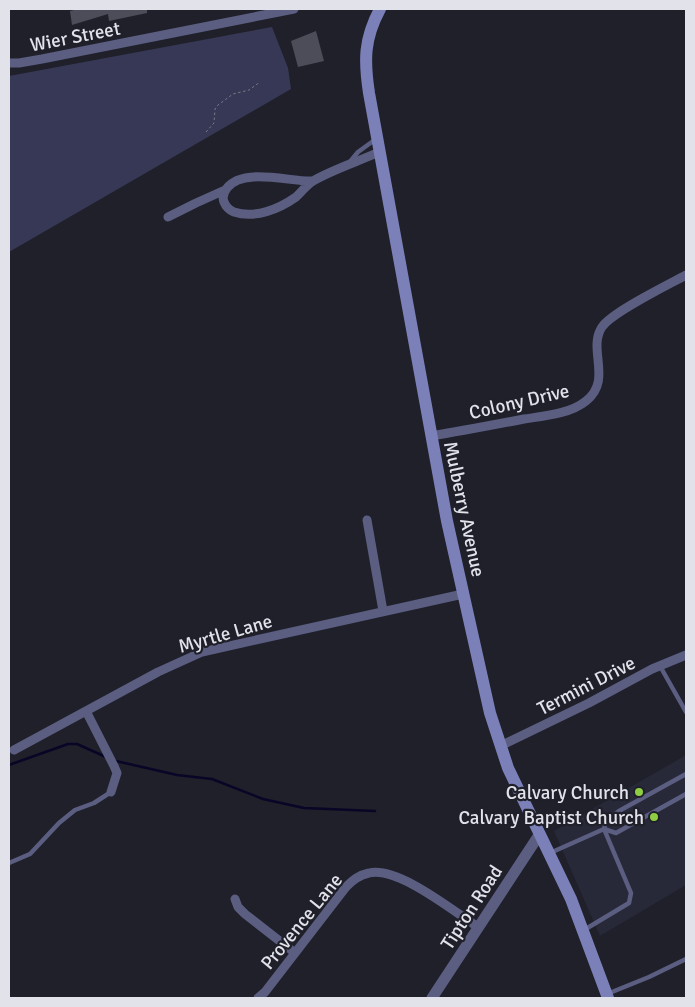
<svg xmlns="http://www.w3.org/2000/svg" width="695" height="1007" font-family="Signika,sans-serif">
<rect width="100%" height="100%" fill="#1f202a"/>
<!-- built -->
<path fill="#272838" d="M686 755V885L600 936 554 831Z"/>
<!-- green -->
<path fill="#373855" d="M272 27 288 68 291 89 9 252V76Z"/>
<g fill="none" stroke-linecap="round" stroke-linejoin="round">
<!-- stream -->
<path stroke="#090526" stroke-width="2.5" d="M116 761 177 775 212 779 263 799 304 808 375 811
M9 765 68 744H77L106 757"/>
</g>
<!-- building -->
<path fill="#4c4d59" d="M78 9H147V13L109 21 108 14 72 25 70 11Z
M316 31 324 61 298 67 291 41Z"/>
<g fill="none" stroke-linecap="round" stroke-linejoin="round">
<!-- path -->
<path stroke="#787981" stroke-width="1" stroke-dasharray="2.5 2.5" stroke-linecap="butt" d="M206 132 214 123 215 109 218 105 233 94 249 90 260 82"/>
<!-- service -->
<path stroke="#5b5e81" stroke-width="4.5" d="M349 163 358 152 376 139
M660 666 686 712
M550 853 604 829 616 833 686 794
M9 863 30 854 59 823 75 810 94 803 111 792
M584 930 629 903 631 893 604 829 606 821 619 811 686 774
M607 994 649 977 686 959"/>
<!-- minor -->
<path stroke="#5b5e81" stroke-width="9" d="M9 63H19L42 59 294 9
M312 181C290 182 243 167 227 188 224 192 222 197 224 202 226 207 229 210 234 212 255 219 279 209 296 197 302 192 306 185 313 181 334 169 357 162 379 152
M168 217 196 203 225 190
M431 436C462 431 493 425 524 419 544 416 570 414 586 401 613 380 587 349 602 327 612 312 668 285 686 275
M367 520 383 611
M86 711 114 766 117 773 111 792
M500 746 589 703 652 669 686 655
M14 750 158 672 202 652 463 594
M235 899 238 907 245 914 295 953
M258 998 265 992 346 887C353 880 359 875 369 873 398 866 453 911 478 927"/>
<!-- tertiary -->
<path stroke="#5b5e81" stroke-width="11" d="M432 998 539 835"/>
<!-- secondary -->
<path stroke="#7c80b9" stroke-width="12" d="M380 9C364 39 364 60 369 93L447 521 490 713 508 768 571 899 608 998"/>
</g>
<!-- markers -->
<g fill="#8ece43" stroke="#1f202a" stroke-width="2">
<circle cx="639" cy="792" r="5"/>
<circle cx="654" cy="817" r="5"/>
</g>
<g text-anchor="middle" stroke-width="4.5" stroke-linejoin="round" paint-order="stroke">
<!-- street labels -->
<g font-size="19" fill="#e2e3ea" stroke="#1f202a">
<text transform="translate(75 36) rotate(-11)" y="7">Wier Street</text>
<text transform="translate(519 401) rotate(-13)" y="7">Colony Drive</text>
<text transform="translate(465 509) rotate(78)" y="7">Mulberry Avenue</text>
<text transform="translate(225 633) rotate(-16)" y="7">Myrtle Lane</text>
<text transform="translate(586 685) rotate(-27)" y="7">Termini Drive</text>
<text transform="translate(471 907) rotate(-57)" y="7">Tipton Road</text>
<text transform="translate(301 921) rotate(-51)" y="7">Provence Lane</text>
</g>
<!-- poi labels -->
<g font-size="19" fill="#e2e3ea" stroke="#1f202a" text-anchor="end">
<text x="629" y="799">Calvary Church</text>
<text x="644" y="824">Calvary Baptist Church</text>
</g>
</g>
<!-- border -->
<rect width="695" height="1007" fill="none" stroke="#e2e3ea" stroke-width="20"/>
</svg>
